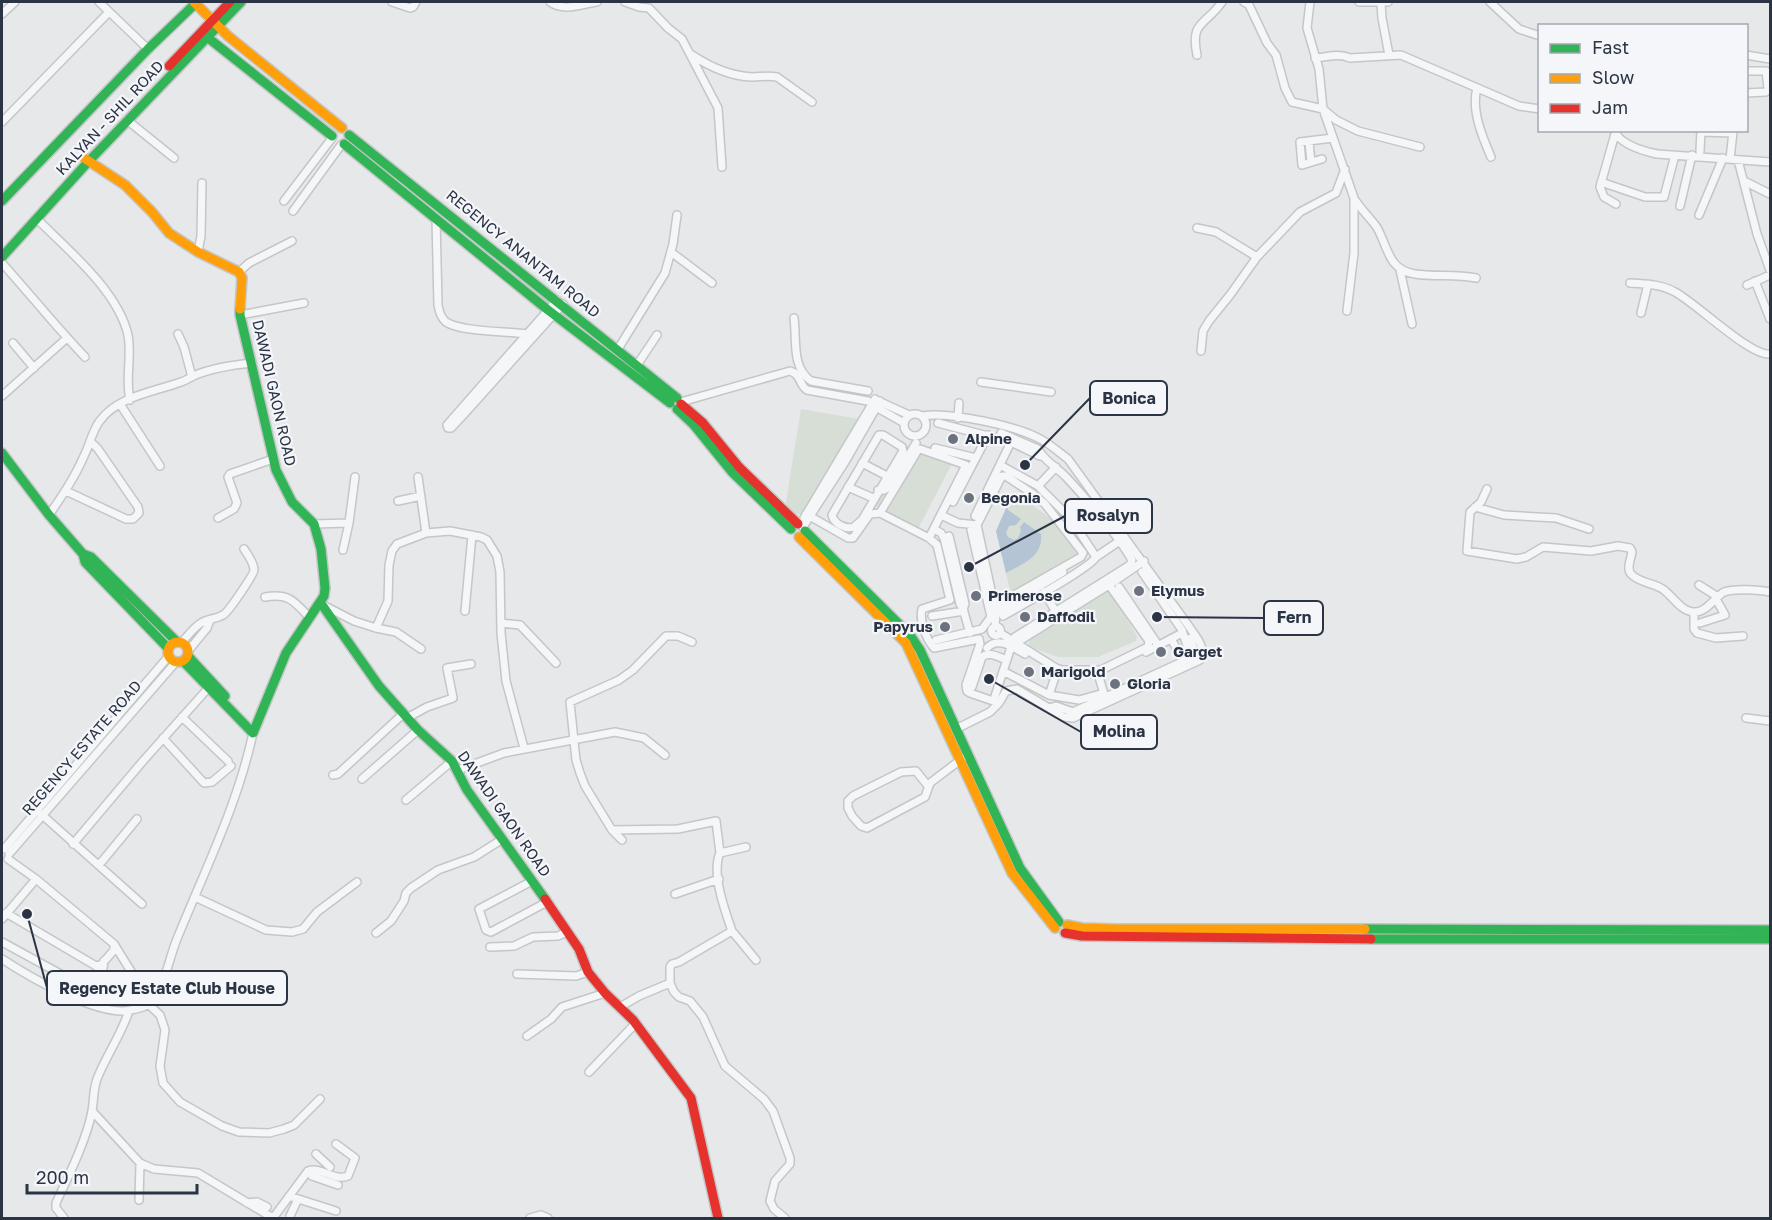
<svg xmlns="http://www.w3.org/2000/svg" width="1772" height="1220" font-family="'Golos Text',sans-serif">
<rect width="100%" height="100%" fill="#e6e8ea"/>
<!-- green -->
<path fill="#d6ded6" d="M801 409 859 419 805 511C799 517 794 514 788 509L786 502Z
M907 446 956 456 919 527 916 528 878 508 875 505 903 449Z
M1014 495H1019L1058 524 1080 552V556L1011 594 996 531 1007 506Z
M1102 591H1107L1111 593 1137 636 1136 641 1098 657H1058L1030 647 1028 639Z"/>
<!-- water -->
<path fill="#b4c4d5" d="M1007 506 1008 510 1021 519 1016 525 1009 526 1006 533 1008 537 1014 540 1018 538 1021 531 1020 527 1024 522 1041 534C1043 557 1024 563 1006 573L996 531Z"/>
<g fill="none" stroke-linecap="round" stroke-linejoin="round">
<!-- street casing -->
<g stroke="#c4c6c8" stroke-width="10">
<path id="street" d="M99 2 148 49
M392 2 410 8 413 7 416 2
M550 2C564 12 582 4 597 2
M625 2 639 7 649 8 668 28 682 39 718 108 722 167
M1244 2 1249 5 1267 43 1276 55 1285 88 1292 102 1323 109 1336 120 1358 131 1420 147
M1310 2 1307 28 1319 69 1323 109 1354 198V253L1347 311
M1359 2H1388
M1490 2 1519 29 1540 36
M1381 3 1382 18 1389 55
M2 14 15 2
M692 55C710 67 730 76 752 77 761 77 768 75 777 77L812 102
M1197 55C1190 21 1205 26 1222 2
M1746 55 1770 59
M1315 58C1327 57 1339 53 1350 58L1401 55 1519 106 1540 109
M1746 71H1766L1768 89 1766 92 1746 93
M1477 88C1471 110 1482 136 1491 157
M127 120 174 158
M2 122 109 12
M1614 130C1620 145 1643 151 1657 154L1770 162
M1701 132 1733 133
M1615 134 1600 187 1604 197 1616 204
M1309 142 1311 162
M1700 151 1701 130
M1322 159 1302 165 1300 142 1333 138
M1730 159 1733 132
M1738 160 1757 234 1770 270
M1744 181 1770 194
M1601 182 1645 197H1664L1675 155
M1355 200C1361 209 1369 217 1376 226 1388 245 1387 270 1415 274 1435 277 1455 274 1476 278
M284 201 332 138
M1680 206 1692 155
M293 211 341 145
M1699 215 1723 158
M37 219C68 250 118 291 128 335 132 357 125 378 130 400
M436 219 438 305C439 311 441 318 446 322 461 332 507 331 527 334
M1197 228 1216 232 1257 257
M198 252 201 236 202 183
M671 252 712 283
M2 263C30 294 56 327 85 357
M1400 270 1412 324
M239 272 249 263 292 241
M1755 281 1770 319
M1630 283C1645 284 1661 284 1675 292 1696 303 1751 357 1770 354
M1747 285 1770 275
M557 300 447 425 448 428H451L465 413 563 304
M1641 313 1648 284
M240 315 304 303
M794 318C797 340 791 367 811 381L868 391
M178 334 184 347 192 377
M13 343 34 368
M618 349 665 273 673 244 677 215
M1201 351 1203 331 1209 321 1230 295 1257 257 1300 212 1336 193 1345 169
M637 365 657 335
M981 382 1051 392
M2 396 67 338
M876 400 909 415
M681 402 790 371C801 374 799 385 807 390L868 401
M120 404 160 466
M874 406 904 423
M904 425a11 11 0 1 1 22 0a11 11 0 1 1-22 0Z
M958 418 959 403
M938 423 1011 442 975 516
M1001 433 1038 449C1045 462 1056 466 1067 478 1090 503 1115 531 1132 560L1130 565 1015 637
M879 435H883L902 447 903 451 862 520 854 527C846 530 834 524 832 515Z
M1011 442 1040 456
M935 448 976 458
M862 463 887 476
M1000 465 1038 486 1071 519 1096 557C1089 569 1020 606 1003 616
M418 477 426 533
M1038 486 1056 467
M848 487 873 498
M1487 489 1481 502 1470 512 1467 551 1517 559 1526 557 1543 547 1591 551 1618 546 1630 548 1632 552C1631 559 1626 568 1631 574 1639 583 1655 583 1664 590 1673 597 1682 612 1694 612 1706 613 1715 597 1724 592 1734 588 1760 590 1770 592
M878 490H884L890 486 916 443
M66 491 126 519H133L139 513 138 507 98 449 90 441
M398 501 421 496
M953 502 988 435
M1475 507 1504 515 1556 518 1589 529
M880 513 929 538 937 545 950 600 922 609C919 620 926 639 934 648L979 639 980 644 966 685 967 691 970 693 999 703 1006 691 1017 689 1064 717 1073 718 1200 660C1207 647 1195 636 1188 625L1068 459C1060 453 1051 445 1042 440 1018 426 948 411 922 416
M806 514 848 538H853L870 514 880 513 918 450 920 449 966 465 929 538
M49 515C62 496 75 477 84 456 90 444 92 432 99 422 117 396 154 392 181 382 185 381 189 378 193 376 212 368 231 365 252 363
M941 515 958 523 977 525 996 613 995 627
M218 518 234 509 237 503 228 477 230 474 273 459
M804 518 875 399
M1071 519 1090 503
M314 524 349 523 355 477
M977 525 1002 476H1006L1033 494 1045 504 1083 553 1081 557 995 606
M803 527 845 462 880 401
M934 529 941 533 944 538 960 604 963 609 970 633
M949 536 965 604 963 609
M343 550 349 523
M1096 557 1118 542
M1699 585 1718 597
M1119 587 1158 645
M1044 592 1056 612
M265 597C289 593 294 601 310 618
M323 605 354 621 376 628 388 601 389 565 392 551 397 544 426 533 450 531 481 537 487 540 497 556 500 572 501 633 506 681 524 748
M465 611 472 535
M1694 612V629L1697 633 1716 638 1743 636
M996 613 1063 572
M932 616 964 611
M501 623 520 625 556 663
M1700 623 1725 615 1716 599
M991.5 631a4.5 4.5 0 1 1 9 0a4.5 4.5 0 1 1-9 0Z
M376 628 396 632 421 649
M1000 633 1016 643 1109 585 1144 561
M1171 639 1184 661 1196 654 1190 638
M936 640 982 629 991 617 971 530
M181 643C187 637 194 627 201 623 207 619 216 619 223 615 228 613 254 574 254 570 254 563 248 555 244 549
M1016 643 1056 668 1062 670H1101L1148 647 1149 641 1109 585
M987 648C998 636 1012 647 1025 654
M188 651 207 628 210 620
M1146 652 1182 633
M1003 671 1049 695 1079 700 1104 693
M1091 674H1098L1105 697
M972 687 982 657C989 651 998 657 1007 660
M1049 695 1057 671
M995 696 1011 647
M1049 708 1056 706 1073 712 1184 661V655L1188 649 1182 630 1142 572
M182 717 228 761
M407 718 427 707 453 698 447 668 471 664
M1746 718 1770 721
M956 729 990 712 999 703
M163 738 204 783 212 782 231 766
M458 770 504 753 615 732 644 738 665 755
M333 775 338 774 403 714
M362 779 418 730
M928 786 916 771 901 772 853 796 848 801V808L852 816 861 826 867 828 925 797 930 783 963 758
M406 800 452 761
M40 813 142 904
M612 830 678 829 716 821 720 853
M622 840 612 830 585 786 580 773 576 760 570 702 619 680 633 670 666 636H678L692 642
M73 844 143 761 211 685
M4 849 168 657
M9 854 176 662
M8 859 36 879 114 944 132 973V976L115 998 109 997 98 989
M99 865 137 819
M532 881 479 909 486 930 491 932 547 902
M675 894 719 879
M195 897 266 930 292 932 303 929 317 912 357 882
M6 913 96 966 101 965 114 950V947
M2 919 36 879
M732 931 756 960
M376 933 391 921 404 901 406 893 411 888 438 870 474 857 501 840
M2 942 86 988 87 991 98 989
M490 947 514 946 533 937 558 936 567 932
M2 959C28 976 100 1018 131 1010 137 1009 148 1006 152 1001 167 981 169 956 179 934 206 868 238 803 253 733
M517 974 576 976 588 972
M670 983 674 992 679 997 690 1001 703 1017 725 1066 764 1099 773 1111 790 1158V1164L775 1181 770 1201 774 1209 785 1218
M86 988 89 987 98 971
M98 989 96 985 103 968 104 961
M148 1004 160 1015 165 1030 160 1066 163 1083 180 1102 222 1126 239 1132 269 1133 284 1129 294 1125 320 1099
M620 1007 639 996 670 983V967L672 964 679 962 732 931C725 911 711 873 720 853L746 847
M527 1036 551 1019 562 1007 605 993
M589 1072 636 1023
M92 1111 140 1163 154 1169 198 1173 273 1218
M316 1154 330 1167
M312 1176 338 1185
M289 1196 336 1211
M139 1200 140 1163
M247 1203 257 1202 267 1207
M290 1216 298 1199
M64 1218 56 1208V1203C68 1177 87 1139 92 1111 94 1100 93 1090 97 1079 106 1056 121 1035 129 1011
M273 1218 308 1171C321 1166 334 1182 348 1176L355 1158 336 1144
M530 1218 541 1215 548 1218"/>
</g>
<!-- fast casing -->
<g stroke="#c4c6c8" stroke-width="12">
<path id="fast" d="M207 37 332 136
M349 135 677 398
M344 144 548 310 670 403
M2 201 148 49 196 3
M2 257 88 162 241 2
M677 409 693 424 732 472 791 529
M2 453 49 515 83 554 91 557 177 642
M805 531 910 635 920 650 1020 868 1059 922
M83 554 85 562 168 648
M320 602 379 686 418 730 452 761 467 790 545 899
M188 656 225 696
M183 661 253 733 286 653 324 596 325 588 321 549 314 524 292 502 276 470 240 315V309
M1365 929 1770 930
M1371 939H1770"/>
</g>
<!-- slow casing -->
<g stroke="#c4c6c8" stroke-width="12">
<path id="slow" d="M194 2 228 36 342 128
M84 158 125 185 152 212 169 233 198 252 239 272 242 278 240 309
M799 537 906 643 1012 873 1055 928
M168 652a10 10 0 1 1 20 0a10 10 0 1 1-20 0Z
M1067 925 1082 928 1117 929H1365"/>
</g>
<!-- jam casing -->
<g stroke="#c4c6c8" stroke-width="12">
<path id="jam" d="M169 66 230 2
M681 404 703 423 739 467 798 524
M545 899 579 949 588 972 605 993 633 1020 691 1098 718 1218
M1065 933 1082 936 1371 939"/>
</g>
<!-- street -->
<use href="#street" stroke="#f5f6f7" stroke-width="7"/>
<!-- fast -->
<use href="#fast" stroke="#30b455" stroke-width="9"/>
<!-- slow -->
<use href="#slow" stroke="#ff9f0a" stroke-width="9"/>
<!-- jam -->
<use href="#jam" stroke="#e5322d" stroke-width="9"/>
</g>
<!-- markers -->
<g fill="#6c737f" stroke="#f4f6f9" stroke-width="2">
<circle cx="953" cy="439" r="6"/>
<circle cx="969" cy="498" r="6"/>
<circle cx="1139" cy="591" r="6"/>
<circle cx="976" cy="596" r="6"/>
<circle cx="1025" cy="617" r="6"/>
<circle cx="945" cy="627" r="6"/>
<circle cx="1161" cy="652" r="6"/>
<circle cx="1029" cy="672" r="6"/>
<circle cx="1115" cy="684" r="6"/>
</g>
<g text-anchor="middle" stroke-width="4.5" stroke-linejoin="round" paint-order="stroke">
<!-- street labels -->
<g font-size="15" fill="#2b3445" stroke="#f4f6f9">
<text transform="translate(110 118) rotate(-47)" y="5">KALYAN - SHIL ROAD</text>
<text transform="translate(523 254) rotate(39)" y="5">REGENCY ANANTAM ROAD</text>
<text transform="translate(274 393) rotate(77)" y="5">DAWADI GAON ROAD</text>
<text transform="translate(82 748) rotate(-49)" y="5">REGENCY ESTATE ROAD</text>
<text transform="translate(504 814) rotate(55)" y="5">DAWADI GAON ROAD</text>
</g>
<!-- poi labels -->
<g font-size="15" font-weight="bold" fill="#2b3445" stroke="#f4f6f9" text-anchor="start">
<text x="965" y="444">Alpine</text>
<text x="981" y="503">Begonia</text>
<text x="1151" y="596">Elymus</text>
<text x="988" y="601">Primerose</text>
<text x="1037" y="622">Daffodil</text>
<text x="933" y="632" text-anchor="end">Papyrus</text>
<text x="1173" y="657">Garget</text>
<text x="1041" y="677">Marigold</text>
<text x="1127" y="689">Gloria</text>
</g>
</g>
<!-- callouts -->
<path fill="none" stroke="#2b3445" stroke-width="2" d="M1025 465L1090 398M969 567L1065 516M1157 617L1264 618M989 679L1081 732M27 914L47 988"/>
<g fill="#2b3445" stroke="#f4f6f9" stroke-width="2">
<circle cx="1025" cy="465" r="6"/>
<circle cx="969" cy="567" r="6"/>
<circle cx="1157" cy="617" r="6"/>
<circle cx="989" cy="679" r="6"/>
<circle cx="27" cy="914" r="6"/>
</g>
<g fill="#f4f6f9" stroke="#2b3445" stroke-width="2">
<rect x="1090" y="381" width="77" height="34" rx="6"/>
<rect x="1065" y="499" width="87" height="34" rx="6"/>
<rect x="1264" y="601" width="59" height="34" rx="6"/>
<rect x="1081" y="715" width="76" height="34" rx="6"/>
<rect x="47" y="971" width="240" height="34" rx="6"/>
</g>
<g font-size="16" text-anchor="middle" font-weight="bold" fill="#2b3445">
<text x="1129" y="404">Bonica</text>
<text x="1108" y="521">Rosalyn</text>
<text x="1294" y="623">Fern</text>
<text x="1119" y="737">Molina</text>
<text x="167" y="994">Regency Estate Club House</text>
</g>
<!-- border -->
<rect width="1772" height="1220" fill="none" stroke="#2b3445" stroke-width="6"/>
<!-- legend -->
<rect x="1538" y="24" width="210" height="108" fill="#f4f6f9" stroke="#a4a8b1" stroke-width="1.5"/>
<rect x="1550" y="44" width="30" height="9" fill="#30b455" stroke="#a4a8b1" stroke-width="1.5"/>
<text x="1592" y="54" font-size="18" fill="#2b3445">Fast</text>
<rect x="1550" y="74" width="30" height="9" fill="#ff9f0a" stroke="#a4a8b1" stroke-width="1.5"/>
<text x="1592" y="84" font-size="18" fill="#2b3445">Slow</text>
<rect x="1550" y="104" width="30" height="9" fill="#e5322d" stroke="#a4a8b1" stroke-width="1.5"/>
<text x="1592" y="114" font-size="18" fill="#2b3445">Jam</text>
<!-- scale -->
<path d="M27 1184v9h170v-9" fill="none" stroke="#2b3445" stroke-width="3"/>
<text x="36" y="1184" font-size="18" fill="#2b3445" stroke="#f4f6f9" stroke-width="4.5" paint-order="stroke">200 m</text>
</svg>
